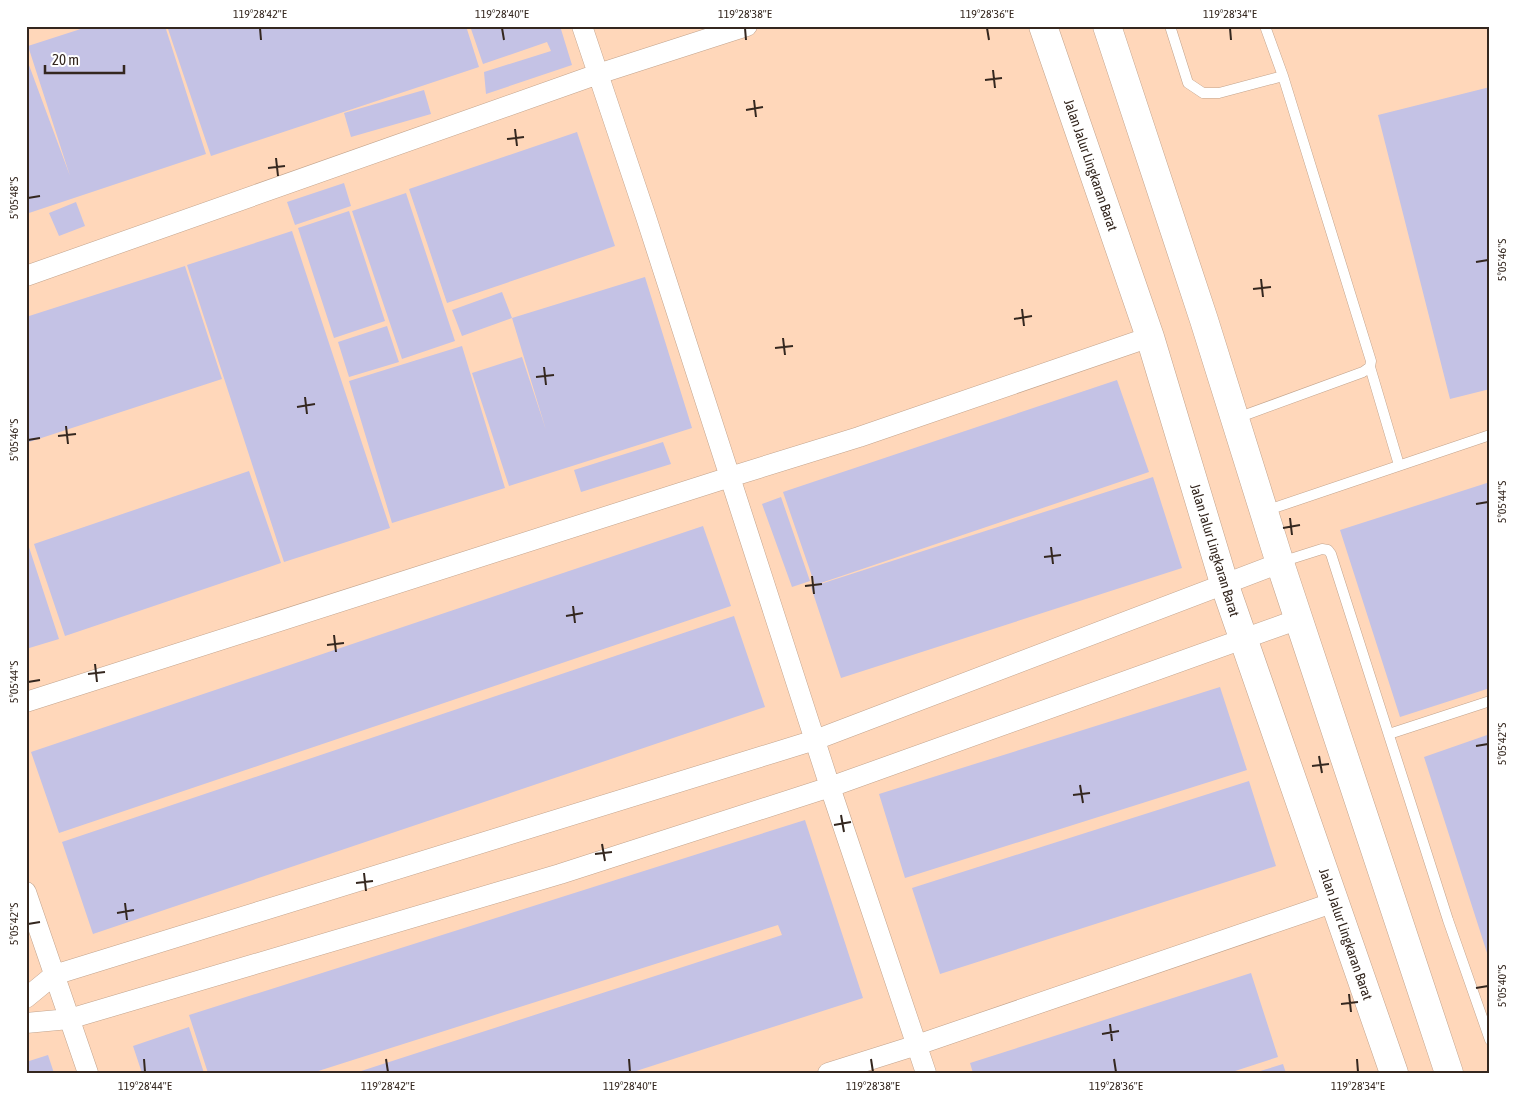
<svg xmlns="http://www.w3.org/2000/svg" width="1516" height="1099" font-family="'Asap Condensed',sans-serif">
<rect width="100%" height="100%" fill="#fce8da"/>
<!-- built -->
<path fill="#ffd7ba" d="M26 26H1490V1073H26Z"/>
<!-- building -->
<path fill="#c4c2e5" d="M90 26H165L206 154 26 214V57L70 176 28 46Z
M167 26H466L479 67 211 156Z
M470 26H560L572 65 486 94 484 72 551 51 547 42 483 64Z
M1490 87V389L1450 399 1378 115Z
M424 90 431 114 351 137 344 113Z
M577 132 615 246 447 303 409 189Z
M344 183 351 206 295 225 287 202Z
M406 193 455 341 402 359 352 211Z
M76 202 85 226 59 236 49 213Z
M349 211 385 321 334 338 298 228Z
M292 231 390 528 284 562 187 265Z
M185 266 222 379 26 443V317Z
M645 277 692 428 509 486 472 373 522 357 546 430 512 318Z
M502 292 512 318 462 336 452 310Z
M387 326 399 362 349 377 338 342Z
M462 346 505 488 392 523 349 381Z
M1117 380 1149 472 815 585 783 492Z
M663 442 671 464 581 492 574 470Z
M249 471 281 563 65 636 34 544Z
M1153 477 1182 568 841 678 811 587Z
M1490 482V688L1400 717 1340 530Z
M781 497 810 581 792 587 762 504Z
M703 526 731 606 59 833 31 752Z
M26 538 59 639 26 649Z
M734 616 765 707 93 934 62 842Z
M1220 687 1247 770 905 878 879 794Z
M1490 734V959H1489L1424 757Z
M1249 781 1276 866 940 974 912 888Z
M805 820 863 998 630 1073H355L782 935 778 925 312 1073H208L189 1015Z
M1251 973 1278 1057 1229 1073H973L970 1063Z
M189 1027 204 1073H142L133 1046Z
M48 1055 54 1073H26V1062Z
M1283 1064 1286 1073H1257V1072Z"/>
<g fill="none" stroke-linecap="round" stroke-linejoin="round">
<!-- lane casing -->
<g stroke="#c2a38c" stroke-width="11">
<path id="lane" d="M1170 26 1188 83 1203 93H1219L1283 76
M1370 367 1399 465
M1237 418 1363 372 1370 367 1371 361 1283 76 1265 26
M1265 511 1490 435
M1281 562 1322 549 1328 550 1331 554 1448 920 1490 1040
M1389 734 1490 701"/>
</g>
<!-- street casing -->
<g stroke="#c2a38c" stroke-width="21">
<path id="street" d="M582 26 646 217 830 787 926 1073
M26 276 598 74 747 26
M26 702 730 477 859 437 1150 337
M26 892 88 1073
M26 998 54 975 815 740 1280 563
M26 1023 69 1019 560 874 830 787 1299 619
M828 1073 917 1045 1335 902"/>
</g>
<!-- primary casing -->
<g stroke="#c2a38c" stroke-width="29">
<path id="primary" d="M1043 26 1150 337 1224 583 1394 1073
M1107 26 1204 320 1280 563 1449 1073"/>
</g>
<!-- lane -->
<use href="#lane" stroke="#fff" stroke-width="10"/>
<!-- street -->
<use href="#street" stroke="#fff" stroke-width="20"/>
<!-- primary -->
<use href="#primary" stroke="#fff" stroke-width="28"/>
</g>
<!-- ticks -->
<path fill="none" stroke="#34271f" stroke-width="2" d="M260 28 261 40M502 28 504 40M745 28 746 40M987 28 989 40M1230 28 1231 40M993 70 995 88M985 80 1002 78M754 100 756 117M746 110 763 107M515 129 517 146M507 139 524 137M276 158 278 176M268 168 285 166M28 198 40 196M1476 262 1488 260M1261 279 1263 297M1253 289 1271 287M1022 309 1024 326M1014 319 1032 316M783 338 785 355M775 348 793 346M544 367 546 385M536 377 554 375M305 397 307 414M297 407 315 404M66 426 68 444M58 436 76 434M28 440 40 438M1476 504 1488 502M1290 518 1292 535M1283 528 1300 525M1051 547 1053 564M1044 557 1061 555M812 576 814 594M805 586 822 584M573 606 575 623M566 616 583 613M334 635 336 652M327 645 344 643M95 664 97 682M88 674 105 672M28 682 40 680M1476 746 1488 744M1319 756 1322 773M1312 766 1329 764M1080 785 1083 803M1073 795 1090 793M841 815 844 832M834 825 851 822M602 844 605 861M595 854 612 852M364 873 366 891M356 883 373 881M125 903 127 920M117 913 134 910M28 924 40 922M1476 988 1488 986M1349 994 1351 1012M1341 1004 1358 1002M1110 1024 1112 1041M1102 1034 1119 1031M144 1059 145 1072M386 1059 388 1072M629 1059 630 1072M871 1059 873 1072M1114 1059 1116 1072M1357 1059 1358 1072"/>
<g text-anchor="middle" stroke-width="4.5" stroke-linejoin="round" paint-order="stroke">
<!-- street labels -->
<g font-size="14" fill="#34271f" stroke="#fff">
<text transform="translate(1091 165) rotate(71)" y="5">Jalan Jalur Lingkaran Barat</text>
<text transform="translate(1215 550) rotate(73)" y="5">Jalan Jalur Lingkaran Barat</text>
<text transform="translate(1346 934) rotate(71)" y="5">Jalan Jalur Lingkaran Barat</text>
</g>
</g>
<!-- border -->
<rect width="1516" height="1099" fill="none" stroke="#ffffff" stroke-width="55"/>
<!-- scale -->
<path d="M45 65v8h79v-8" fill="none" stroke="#34271f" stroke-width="2.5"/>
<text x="52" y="65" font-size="15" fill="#34271f" stroke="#ffffff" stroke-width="4" paint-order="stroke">20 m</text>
<rect x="28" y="28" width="1460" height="1044" fill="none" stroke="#34271f" stroke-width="2"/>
<g font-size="12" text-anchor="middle" fill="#34271f">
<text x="260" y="18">119°28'42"E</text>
<text x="502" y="18">119°28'40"E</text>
<text x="745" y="18">119°28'38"E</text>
<text x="987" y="18">119°28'36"E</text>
<text x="1230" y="18">119°28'34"E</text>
<text transform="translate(14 198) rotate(-90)" y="4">5°05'48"S</text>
<text transform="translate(1502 260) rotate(-90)" y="4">5°05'46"S</text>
<text transform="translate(14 440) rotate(-90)" y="4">5°05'46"S</text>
<text transform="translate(1502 502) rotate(-90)" y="4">5°05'44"S</text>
<text transform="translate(14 682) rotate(-90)" y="4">5°05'44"S</text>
<text transform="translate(1502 744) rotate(-90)" y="4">5°05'42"S</text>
<text transform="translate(14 924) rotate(-90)" y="4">5°05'42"S</text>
<text transform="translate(1502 986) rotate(-90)" y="4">5°05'40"S</text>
<text x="145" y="1090">119°28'44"E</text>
<text x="388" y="1090">119°28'42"E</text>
<text x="630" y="1090">119°28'40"E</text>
<text x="873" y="1090">119°28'38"E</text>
<text x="1116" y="1090">119°28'36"E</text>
<text x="1358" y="1090">119°28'34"E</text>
</g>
</svg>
